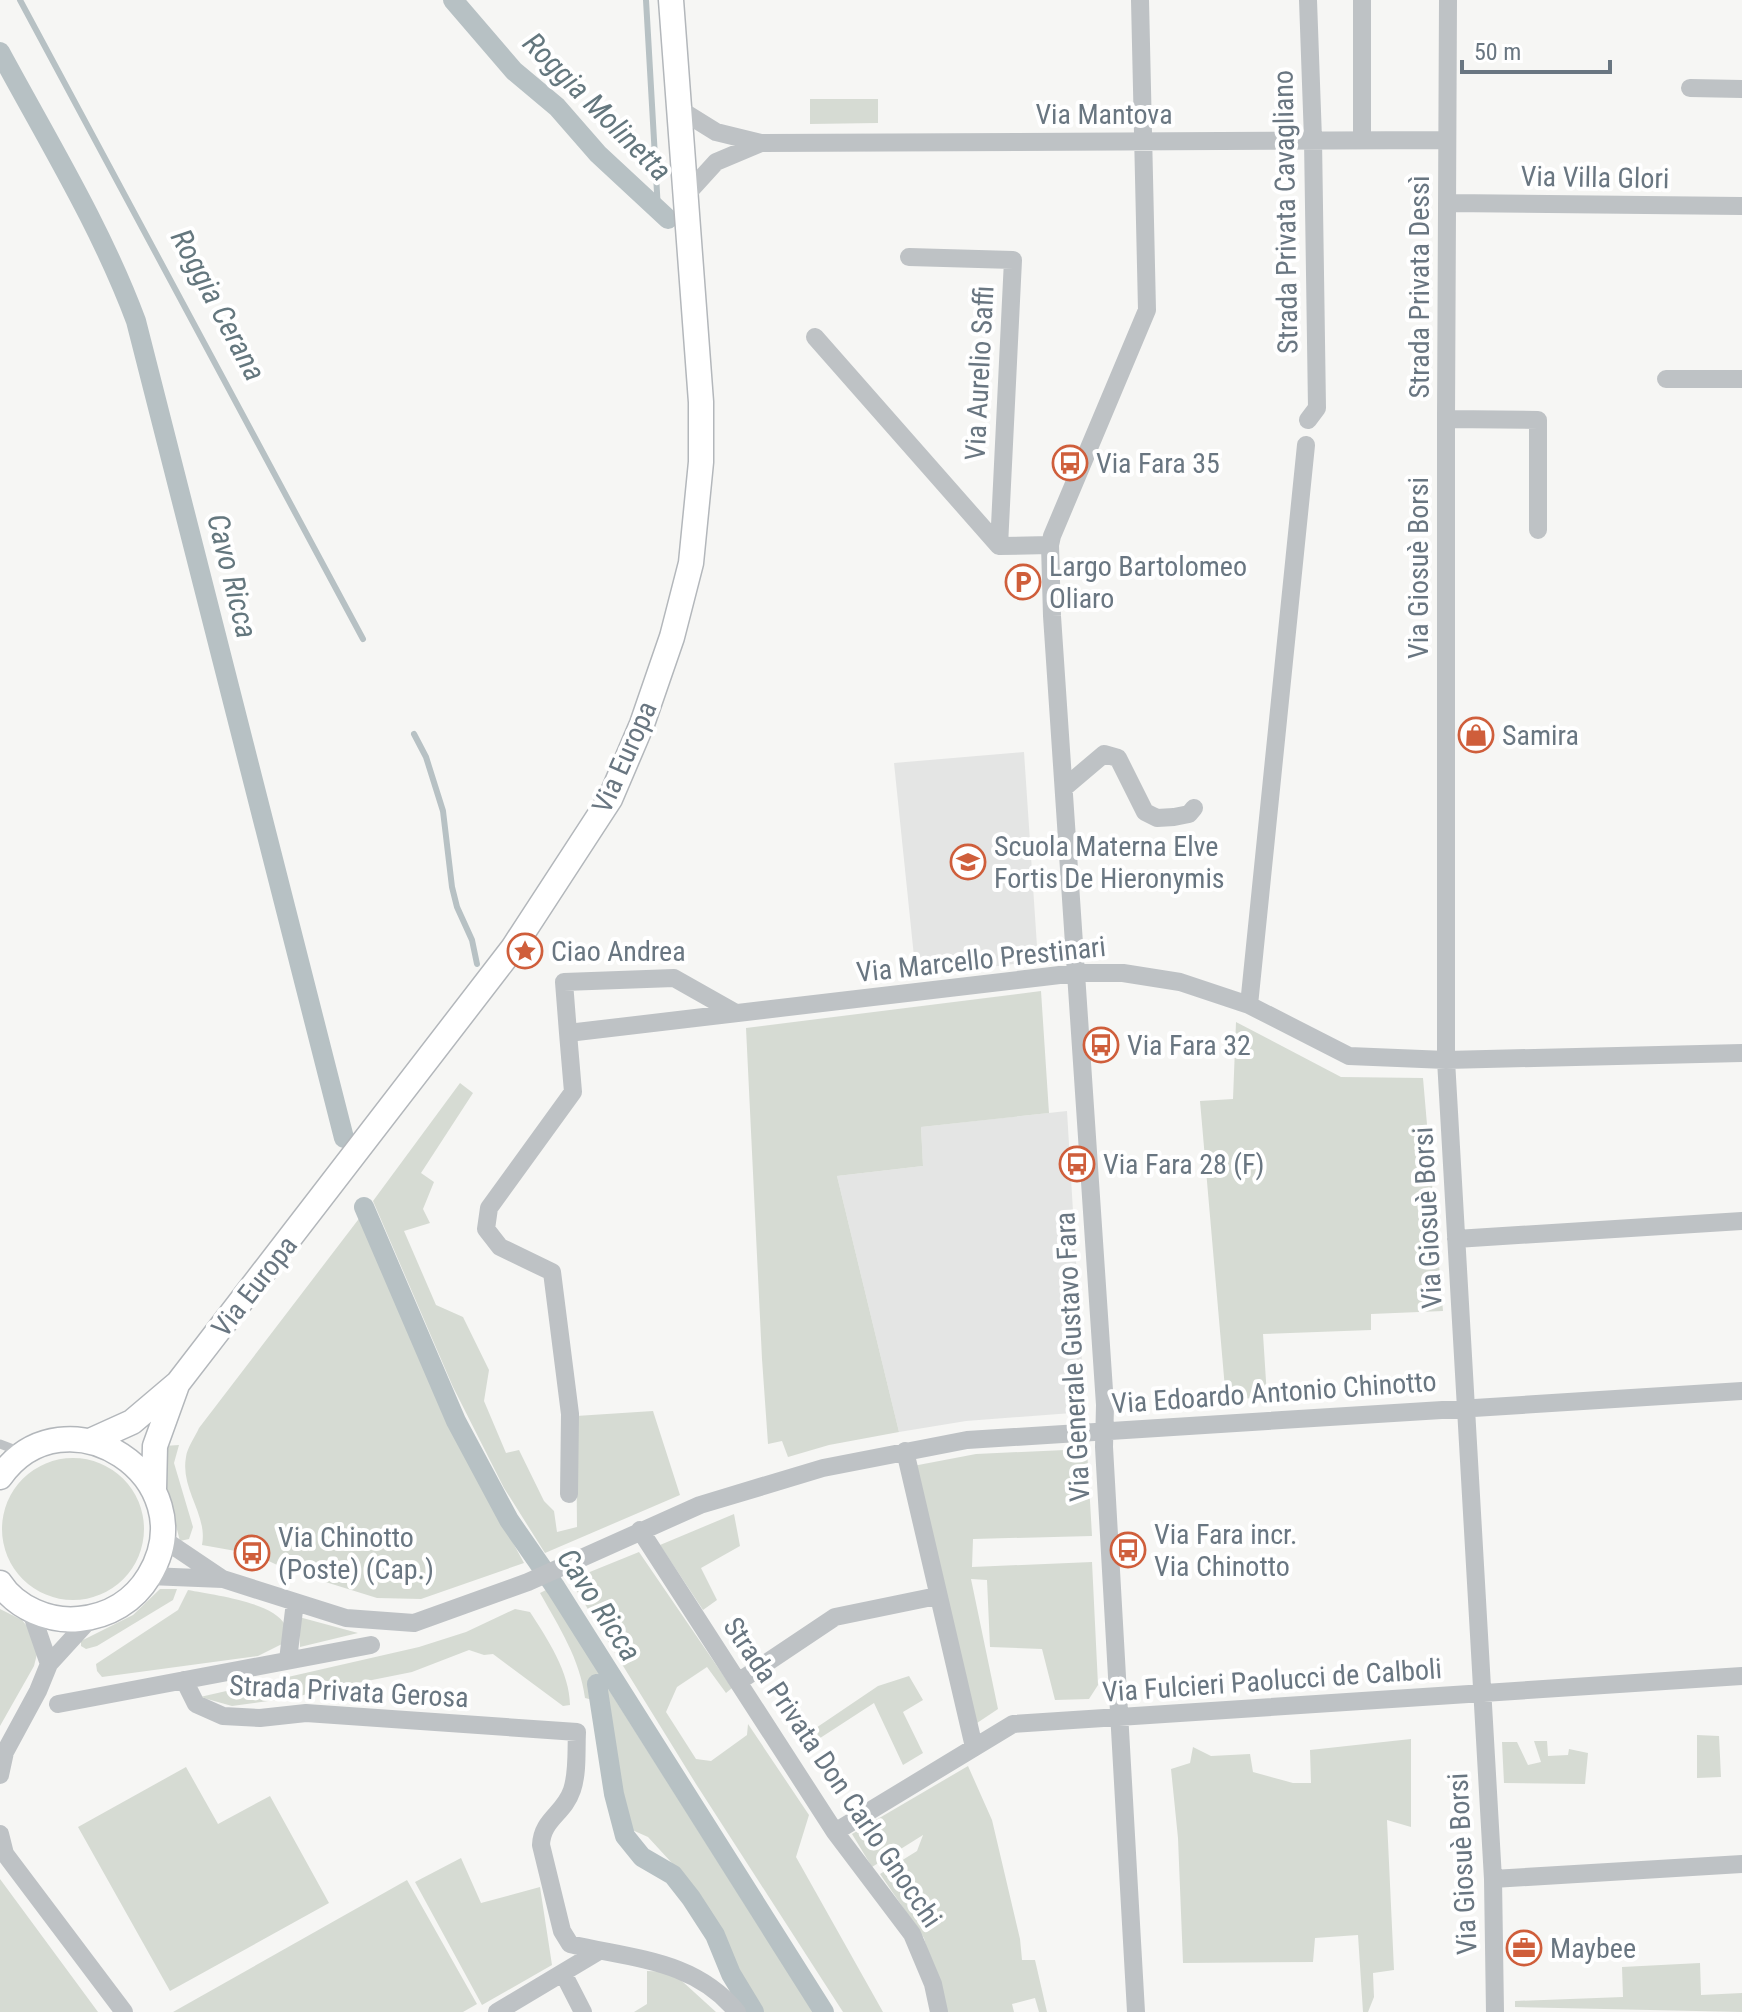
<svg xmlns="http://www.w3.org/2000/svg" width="1742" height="2012" font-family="'Roboto Condensed',sans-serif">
<rect width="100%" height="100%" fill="#f6f6f4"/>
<!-- built -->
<path fill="#e4e5e4" d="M1024 752 1038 961 916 976 894 763Z
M1067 1111 1085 1412 966 1421 899 1432 837 1176 923 1166 921 1127Z"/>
<!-- green -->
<path fill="#d6dbd3" d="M810 99H878V123L810 124Z
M1041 991 1049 1113 921 1127 923 1166 837 1176 899 1432 829 1445 788 1457 782 1441 768 1444 762 1359 746 1028Z
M1236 1022 1341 1077 1423 1078 1443 1311 1371 1314V1330L1263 1334 1267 1397 1226 1400 1200 1101 1233 1099Z
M460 1083 473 1093 421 1173 434 1182 423 1209 430 1223 404 1231 436 1305 463 1317 489 1370 484 1401 506 1453 519 1450 544 1501 554 1511 557 1532 577 1527 576 1416 653 1411 680 1495 545 1553 504 1488 453 1387 373 1201Z
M361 1216 415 1349 463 1451 524 1563 421 1599 377 1598 290 1571 258 1556 260 1549 249 1545 247 1553 202 1545C208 1515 180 1489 186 1457 187 1448 195 1437 199 1428Z
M179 1445 174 1463 193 1527 189 1539 180 1541 161 1469 164 1446Z
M1087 1449 1092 1536 973 1539 972 1567 1092 1562 1098 1685 1089 1699 1055 1700 1042 1649 990 1647 987 1580 971 1579 998 1709 977 1723 913 1466 976 1454Z
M2 1529a71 71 0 1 1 142 0a71 71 0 1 1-142 0Z
M734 1514 740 1546 701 1568 717 1600 703 1610 660 1545Z
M639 1552 732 1688 726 1693 707 1667 677 1687 666 1712 696 1759 711 1761 747 1735 748 1724 809 1815 796 1857 883 2012H843L696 1784 570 1580Z
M160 1589H177L173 1600 97 1646 86 1649 81 1646V1641L133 1615Z
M548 1589 602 1679 813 2012H762L731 1965 718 1933 693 1886 648 1837 630 1829 623 1809 605 1703 585 1698C580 1659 559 1627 540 1593Z
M188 1590C213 1595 274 1602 285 1625L282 1644 258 1656 102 1677 97 1671 96 1664 178 1610Z
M0 1609 22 1620 40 1642 34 1666 0 1726Z
M515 1609 530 1612C547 1638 570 1673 570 1705L563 1706 493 1654 484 1655 469 1650 412 1672 317 1691 297 1697 232 1706 200 1697 419 1647 466 1632Z
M299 1617 358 1633 300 1647Z
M909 1676 923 1700 903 1712 923 1753 903 1765 874 1703 814 1742 807 1734 878 1686Z
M1697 1735 1719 1736 1721 1777 1697 1778Z
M1411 1739V1827L1387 1820 1394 1970 1373 1973 1374 1997 1368 2012H1363L1358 1935 1315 1938 1313 1962 1183 1963 1178 1838 1171 1769 1190 1763 1193 1747 1211 1756 1250 1754 1253 1772 1293 1783H1311L1310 1750Z
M1534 1741H1547L1548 1756 1568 1755 1569 1749 1588 1753 1585 1784 1504 1783 1502 1742H1517L1528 1765 1541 1762Z
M968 1766 992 1820 1020 1939 1022 1960H1035L1047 2012H1039L1035 1998 1012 2004 1014 2012H944L924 1938 880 1874 917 1851 923 1835 872 1867 852 1834Z
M186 1767 218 1824 270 1796 329 1903 170 1991 78 1827Z
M461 1858 481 1903 540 1887 552 1965 482 2005 415 1882Z
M0 1879 98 2012H0Z
M407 1880 477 2004 463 2012H173Z
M1700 1963 1701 1995 1742 1993V2012L1515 2007V2001L1623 1997 1622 1967Z
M647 1971 672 1972 716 2012H634L647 2004Z"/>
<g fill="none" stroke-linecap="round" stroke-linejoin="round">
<!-- stream -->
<path stroke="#b7c1c4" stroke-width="6" d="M20 0 363 639
M646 0 658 210
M414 734 426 757 443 811 452 887 457 907 472 940 477 964"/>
<!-- canal -->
<path stroke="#b7c1c4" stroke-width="20" d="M453 0 514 71 557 107 598 154 668 219
M0 52C48 141 101 227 136 321L344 1138
M364 1207 456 1421 509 1520 556 1588 824 2012
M597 1684 614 1794 625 1836 642 1857 673 1875 691 1898 715 1935 731 1974 754 2012"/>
<!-- secondary casing -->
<g stroke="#b3b7bb" stroke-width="27">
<path id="secondary" d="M90 1441 132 1422 178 1383 513 948 610 799 642 724 672 637 691 563 701 462V402L671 0
M0 1477C65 1385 208 1478 149 1576 134 1601 109 1616 79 1619 50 1622 16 1608 0 1583
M154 1490 155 1446 177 1385"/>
</g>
<!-- service -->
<path stroke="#bec2c5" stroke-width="9" d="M0 1444 21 1452"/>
<!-- minor -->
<path stroke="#bec2c5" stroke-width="18" d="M1448 0 1446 419 1538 420V530
M1690 88 1742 89
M679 109 716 132 761 143 1447 140
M1362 139V0
M686 195 716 162 761 143
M1447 203 1742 206
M909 257 1013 260 999 546
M815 337 999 546 1050 545
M1666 379H1742
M1446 419V1060L1493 1879 1495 2012
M1308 420 1317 408 1313 139 1308 0
M1064 788 1104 754 1118 758 1145 812 1157 818 1174 817 1189 814 1194 808
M1249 1005 1306 445
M736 1013 674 978 564 982 568 1033 1043 977 1076 973H1123L1180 982 1249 1005 1349 1056 1446 1060 1742 1053
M568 1033 573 1092 489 1208 486 1229 500 1247 552 1272 570 1414 569 1494
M1456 1239 1742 1221
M905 1451 974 1747
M640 1530 835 1832 912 1934 933 1984 939 2012
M163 1539 221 1578
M149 1576 223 1579 346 1618 414 1623 528 1582 700 1505 823 1468 967 1440 1742 1391
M30 1609 49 1664
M288 1660 295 1602
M184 1680 196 1704 223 1716 260 1718 306 1713 577 1732C576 1751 578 1772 572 1790 564 1814 542 1819 541 1845L562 1931 570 1944C631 1959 694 1959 737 2012
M738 1682 835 1617 937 1596
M58 1704 371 1645
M0 1775 5 1752 38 1691 49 1664 91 1618
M835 1832 1013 1724 1742 1676
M0 1834 5 1854 124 2012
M1493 1879 1742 1864
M563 1973 583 2012
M497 2012 599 1951
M1136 2012 1104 1447 1105 1405 1052 616 1050 545 1052 536 1147 310 1140 0"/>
<!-- secondary -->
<use href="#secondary" stroke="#fff" stroke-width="24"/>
</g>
<!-- icons -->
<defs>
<g id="bus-ring" transform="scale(1.8)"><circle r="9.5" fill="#fff" stroke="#cf5e3b" stroke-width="1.5"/><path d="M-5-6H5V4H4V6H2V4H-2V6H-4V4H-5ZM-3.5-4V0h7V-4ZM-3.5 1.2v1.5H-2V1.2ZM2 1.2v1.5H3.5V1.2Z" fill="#cf5e3b"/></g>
<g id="parking-ring" transform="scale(1.8)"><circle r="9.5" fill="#fff" stroke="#cf5e3b" stroke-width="1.5"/><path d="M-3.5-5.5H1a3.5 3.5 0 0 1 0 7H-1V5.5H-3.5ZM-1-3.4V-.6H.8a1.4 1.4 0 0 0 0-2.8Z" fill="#cf5e3b"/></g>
<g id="shop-ring" transform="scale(1.8)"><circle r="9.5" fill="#fff" stroke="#cf5e3b" stroke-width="1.5"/><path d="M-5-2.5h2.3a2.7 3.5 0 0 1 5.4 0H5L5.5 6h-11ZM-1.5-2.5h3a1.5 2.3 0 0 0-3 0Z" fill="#cf5e3b"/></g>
<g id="school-ring" transform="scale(1.8)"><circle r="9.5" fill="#fff" stroke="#cf5e3b" stroke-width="1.5"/><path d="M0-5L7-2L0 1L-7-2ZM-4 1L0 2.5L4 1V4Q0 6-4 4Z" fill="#cf5e3b"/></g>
<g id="sight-ring" transform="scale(1.8)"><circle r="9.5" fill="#fff" stroke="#cf5e3b" stroke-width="1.5"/><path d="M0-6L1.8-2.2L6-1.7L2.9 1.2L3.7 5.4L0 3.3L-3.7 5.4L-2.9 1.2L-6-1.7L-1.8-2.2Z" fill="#cf5e3b"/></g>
<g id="office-ring" transform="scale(1.8)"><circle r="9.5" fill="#fff" stroke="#cf5e3b" stroke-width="1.5"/><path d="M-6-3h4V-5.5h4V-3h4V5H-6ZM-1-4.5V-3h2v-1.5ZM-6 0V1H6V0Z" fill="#cf5e3b"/></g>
</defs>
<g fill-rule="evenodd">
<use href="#bus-ring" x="1070" y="463"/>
<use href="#parking-ring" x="1023" y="582"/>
<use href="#shop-ring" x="1476" y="735"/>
<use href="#school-ring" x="968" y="862"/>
<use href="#sight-ring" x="525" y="951"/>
<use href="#bus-ring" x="1101" y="1045"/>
<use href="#bus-ring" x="1077" y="1164"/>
<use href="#bus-ring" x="1128" y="1550"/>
<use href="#bus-ring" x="252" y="1553"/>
<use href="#office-ring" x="1524" y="1948"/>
</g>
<g text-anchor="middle" stroke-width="8" stroke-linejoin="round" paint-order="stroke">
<!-- street labels -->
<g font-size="28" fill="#697681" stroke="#fff">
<text x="1104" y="124">Via Mantova</text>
<text transform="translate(1595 177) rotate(1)" y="10">Via Villa Glori</text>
<text transform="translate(1285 212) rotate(-91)" y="10">Strada Privata Cavagliano</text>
<text transform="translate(1419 287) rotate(-90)" y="10">Strada Privata Dessì</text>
<text transform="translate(979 373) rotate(-87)" y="10">Via Aurelio Saffi</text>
<text transform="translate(1418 568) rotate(-90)" y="10">Via Giosuè Borsi</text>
<text transform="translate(624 757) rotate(-66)" y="10">Via Europa</text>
<text transform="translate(981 959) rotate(-6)" y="10">Via Marcello Prestinari</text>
<text transform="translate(1427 1218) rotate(-93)" y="10">Via Giosuè Borsi</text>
<text transform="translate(254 1286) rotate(-52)" y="10">Via Europa</text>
<text transform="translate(1072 1357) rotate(-93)" y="10">Via Generale Gustavo Fara</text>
<text transform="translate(1274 1392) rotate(-4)" y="10">Via Edoardo Antonio Chinotto</text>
<text transform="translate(1272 1680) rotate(-4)" y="10">Via Fulcieri Paolucci de Calboli</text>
<text transform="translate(349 1691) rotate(3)" y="10">Strada Privata Gerosa</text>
<text transform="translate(833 1772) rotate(56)" y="10">Strada Privata Don Carlo Gnocchi</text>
<text transform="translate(1462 1864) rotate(-93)" y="10">Via Giosuè Borsi</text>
</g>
<!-- poi labels -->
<g font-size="28" fill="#697681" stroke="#fff" text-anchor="start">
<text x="1096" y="473">Via Fara 35</text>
<text x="1049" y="576">Largo Bartolomeo<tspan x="1049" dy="32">Oliaro</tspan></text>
<text x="1502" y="745">Samira</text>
<text x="994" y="856">Scuola Materna Elve<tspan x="994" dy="32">Fortis De Hieronymis</tspan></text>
<text x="551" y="961">Ciao Andrea</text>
<text x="1127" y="1055">Via Fara 32</text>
<text x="1103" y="1174">Via Fara 28 (F)</text>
<text x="1154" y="1544">Via Fara incr.<tspan x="1154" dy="32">Via Chinotto</tspan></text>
<text x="278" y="1547">Via Chinotto<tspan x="278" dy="32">(Poste) (Cap.)</tspan></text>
<text x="1550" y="1958">Maybee</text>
</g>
<!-- water labels -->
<g font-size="30" font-style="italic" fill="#64777e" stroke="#fff">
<text transform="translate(597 107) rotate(45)" y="10">Roggia Molinetta</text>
<text transform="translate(218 305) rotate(62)" y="10">Roggia Cerana</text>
<text transform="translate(232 576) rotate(76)" y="10">Cavo Ricca</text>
<text transform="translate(599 1605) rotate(57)" y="10">Cavo Ricca</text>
</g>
</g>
<!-- scale -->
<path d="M1462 60v12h148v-12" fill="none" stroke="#697681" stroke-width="4"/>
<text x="1474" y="60" font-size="24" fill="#697681" stroke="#ffffff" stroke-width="6" paint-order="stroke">50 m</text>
</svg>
